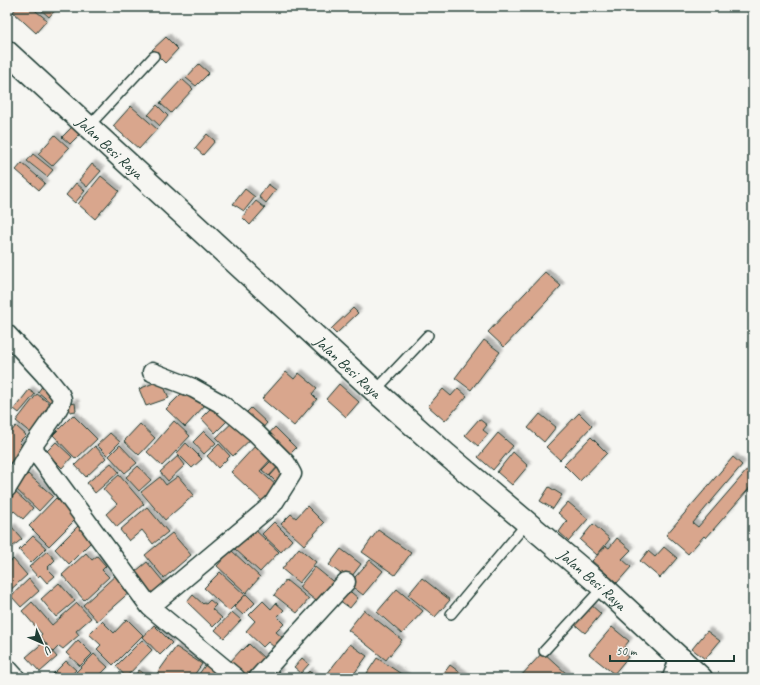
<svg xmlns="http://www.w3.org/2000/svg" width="760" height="685" font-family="Caveat,sans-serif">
<defs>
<filter id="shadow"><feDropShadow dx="3.5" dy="-3.5" stdDeviation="1" flood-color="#0004"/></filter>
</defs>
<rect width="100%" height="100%" fill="#f6f6f2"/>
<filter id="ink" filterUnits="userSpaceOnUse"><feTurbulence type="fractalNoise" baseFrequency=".025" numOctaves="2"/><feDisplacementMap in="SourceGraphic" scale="8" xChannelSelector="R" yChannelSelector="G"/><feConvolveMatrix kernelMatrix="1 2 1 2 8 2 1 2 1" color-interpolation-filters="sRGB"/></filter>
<g filter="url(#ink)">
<!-- building -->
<path fill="#d9a68d" stroke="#1f3d34" filter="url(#shadow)" d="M17 7H31L47 20 36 33 13 12Z
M38 7H58L49 17Z
M166 37 178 49 165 63 152 50Z
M199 64 209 73 196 86 186 78Z
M182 79 193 89 171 113 160 103Z
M157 105 168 116 160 126 148 115Z
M131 106 157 129 139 149 113 126Z
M75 124 82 132 70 144 62 137Z
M207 134 215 141 203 155 195 148Z
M55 135 69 148 52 166 38 154Z
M33 154 53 170 47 177 27 161Z
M22 163 45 183 39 190 16 170Z
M92 164 101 171 87 187 79 180Z
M101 176 119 191 95 219 78 204Z
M76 183 85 191 75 203 66 195Z
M268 184 276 190 266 203 259 197Z
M245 189 255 197 244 211 233 204Z
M256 201 265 208 250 225 242 217Z
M545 272 561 286 504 347 488 332Z
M353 308 358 313 336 334 331 329Z
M484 340 500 352 471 390 455 378Z
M286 372 294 379 299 373 317 388 312 394 317 399 294 426 262 399Z
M161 380 169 398 146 406 139 389Z
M339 384 359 402 346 417 326 399Z
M43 385 57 396 51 403 38 392Z
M187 388 205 405 185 427 166 409Z
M458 388 467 396 445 421 428 406 443 389 451 396Z
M29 390 35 394 19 413 14 409Z
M37 394 54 407 32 434 16 421Z
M75 403 76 411 70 412 69 404Z
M216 403 230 418 215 433 201 418Z
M251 408 267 423 260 431 243 416Z
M579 413 592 426 560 460 546 447Z
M540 414 556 427 544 442 528 428Z
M73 415 97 439 76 459 53 435Z
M237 418 254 436 233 456 216 438Z
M479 419 487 425 483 430 488 434 478 446 465 435Z
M174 421 190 436 162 466 147 452Z
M140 424 155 438 139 455 124 441Z
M16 426 26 435 19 442 28 451 14 467 7 460V436Z
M275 427 296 448 287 457 266 437Z
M204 431 216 443 204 454 193 442Z
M110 433 120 442 107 455 97 445Z
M498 433 513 446 493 470 478 457Z
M591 437 607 453 580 481 564 465Z
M56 442 72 457 62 468 46 452Z
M186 443 202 459 192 468 177 453Z
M219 444 230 456 218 468 207 456Z
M257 444 272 458 260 471 277 486 263 502 231 472Z
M120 445 137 463 125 473 109 456Z
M95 446 106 458 86 477 75 465Z
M513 452 528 466 512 485 497 472Z
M178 456 185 465 168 481 160 472Z
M275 457 281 463 269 476 262 470Z
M733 457 742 465 693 523 698 527 748 469 753 474V484L706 538 704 536 688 554 666 535Z
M111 463 119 472 95 493 87 483Z
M280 465 289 474 279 485 270 476Z
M138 466 151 480 139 491 126 477Z
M28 474 53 496 39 511 15 488Z
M119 475 144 504 117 527 106 514 117 504 103 489Z
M178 476 194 495 165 520 141 492 160 477 166 485Z
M549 487 562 495 553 509 540 501Z
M14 491 33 508 23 519 14 511 10 515 7 513V498Z
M56 498 77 518 49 546 29 526Z
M568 502 588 519 569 541 559 532 567 521 558 513Z
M307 506 324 523 304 545 281 524 291 514 296 518Z
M147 507 168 532 153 544 142 530 129 541 120 530Z
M274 522 292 540 281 552 262 534Z
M81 523 96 537 69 564 55 549Z
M593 524 610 539 597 555 580 540Z
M12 527 22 539 7 551V531Z
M254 529 279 552 260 572 235 549Z
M378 530 411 553 395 575 362 552Z
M172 533 191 555 164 578 145 555Z
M33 536 46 548 31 563 19 550Z
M617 538 631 550 622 559 631 567 617 583 592 561 606 546 609 548Z
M664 547 677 558 660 578 640 561 648 551 655 557Z
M299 548 316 562 299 583 282 569Z
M341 549 361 564 349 580 329 565Z
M231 550 260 577 246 593 217 566Z
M47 551 55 560 47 568 55 576 47 583 40 575 38 577 29 567Z
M86 553 92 560 97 556 106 566 102 570 109 577 84 600 62 575Z
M13 559 27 575 7 593V565Z
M370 560 383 571 363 595 349 584Z
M147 562 167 586 149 600 130 576Z
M315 567 337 585 321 605 299 587Z
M220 572 245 595 229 611 204 588Z
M117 574 132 590 97 621 83 605Z
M422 578 450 600 435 617 408 595Z
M29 579 39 591 21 607 11 596Z
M286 580 309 599 297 613 274 595Z
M59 583 75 601 56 617 41 599Z
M345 587 358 598 350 608 336 598Z
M397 589 423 611 402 634 377 612Z
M246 594 255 603 243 615 234 607Z
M193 595 203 604 204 603 206 604 210 600 216 605 212 609 222 618 213 627 187 602Z
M263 601 271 609 276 603 284 610 277 617 284 624 276 632 283 638 274 647 268 642 263 647 246 631 255 621 249 615Z
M32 602 52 625 77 603 91 618 76 631 79 635 63 649 59 646 53 652 40 636 42 634 22 611Z
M589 603 601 614 585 633 572 622Z
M364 610 402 640 386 660 348 630Z
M232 612 241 620 224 638 215 630Z
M127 619 143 635 113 665 97 649 101 645 89 634 102 621 114 633Z
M154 625 172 643 160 655 143 637Z
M612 627 629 641 621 651 628 657 614 674 589 654Z
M707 631 720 641 705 659 692 649Z
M78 640 92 654 80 666 66 653Z
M142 640 152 650 126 677 116 666Z
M44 642 57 657 40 672 26 657Z
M249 644 266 660 251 678H245L229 663 242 649 243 650Z
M350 644 367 656 351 678H332L327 674Z
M176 647 202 664 192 678H154Z
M543 652 568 675 565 678H519Z
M94 654 108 667 97 678H82L76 672Z
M302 658 309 664 301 673 294 667Z
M377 658 406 677 405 678H375L367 673Z
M209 660 233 678H196Z
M66 661 76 670 68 678H53L51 676Z
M272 665 280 673 276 678H269Z
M450 665 465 676 463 678H440Z
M139 670 150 678H133Z
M309 671 317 678H303Z"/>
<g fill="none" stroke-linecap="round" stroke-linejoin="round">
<!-- lane casing -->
<g stroke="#1f3d34" stroke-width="12">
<path id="lane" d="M88 127 154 56
M375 391 428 335
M451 614 527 523
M544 651 603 587"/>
</g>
<!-- street casing -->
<g stroke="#1f3d34" stroke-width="21">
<path id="street" d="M7 334 44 374 60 394 62 399 60 405 54 416 32 447 7 488
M32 447 150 607 236 678
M150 607 273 504 292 474 286 463 255 432 220 403 193 388 152 372
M7 668 16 678
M258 678 346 582"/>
</g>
<!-- secondary casing -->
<g stroke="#1f3d34" stroke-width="25">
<g id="secondary">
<path id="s1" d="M7 52 375 391 447 455 603 587 701 678"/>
<path d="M674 678 681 659"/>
</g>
</g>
<!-- lane -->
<use href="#lane" stroke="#f6f6f2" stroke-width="9"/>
<!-- street -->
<use href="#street" stroke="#f6f6f2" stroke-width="18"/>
<!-- secondary -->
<use href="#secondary" stroke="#f6f6f2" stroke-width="22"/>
</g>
</g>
<g text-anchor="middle" stroke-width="3" stroke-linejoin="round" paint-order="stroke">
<!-- street labels -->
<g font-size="16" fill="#1f3d34" stroke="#f6f6f2">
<text dy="6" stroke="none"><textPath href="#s1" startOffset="140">Jalan Besi Raya</textPath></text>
<text dy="6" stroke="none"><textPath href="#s1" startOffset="464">Jalan Besi Raya</textPath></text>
<text dy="6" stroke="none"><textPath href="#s1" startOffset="788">Jalan Besi Raya</textPath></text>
</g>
</g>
<!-- margin -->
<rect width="760" height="685" fill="none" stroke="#f6f6f2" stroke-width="24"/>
<rect x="12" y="12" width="736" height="661" fill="none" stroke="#1f3d34" stroke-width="1.5" filter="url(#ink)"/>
<!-- north arrow -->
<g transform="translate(42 643) rotate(135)" stroke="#f6f6f2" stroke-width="3" paint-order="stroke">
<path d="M0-3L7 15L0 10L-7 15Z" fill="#1f3d34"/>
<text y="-6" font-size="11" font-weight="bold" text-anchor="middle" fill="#1f3d34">U</text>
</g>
<!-- scale -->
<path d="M610 655v6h124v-6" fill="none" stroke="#1f3d34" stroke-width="2"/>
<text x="616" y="655" font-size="12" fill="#1f3d34" stroke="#f6f6f2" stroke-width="3" paint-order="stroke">50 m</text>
</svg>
